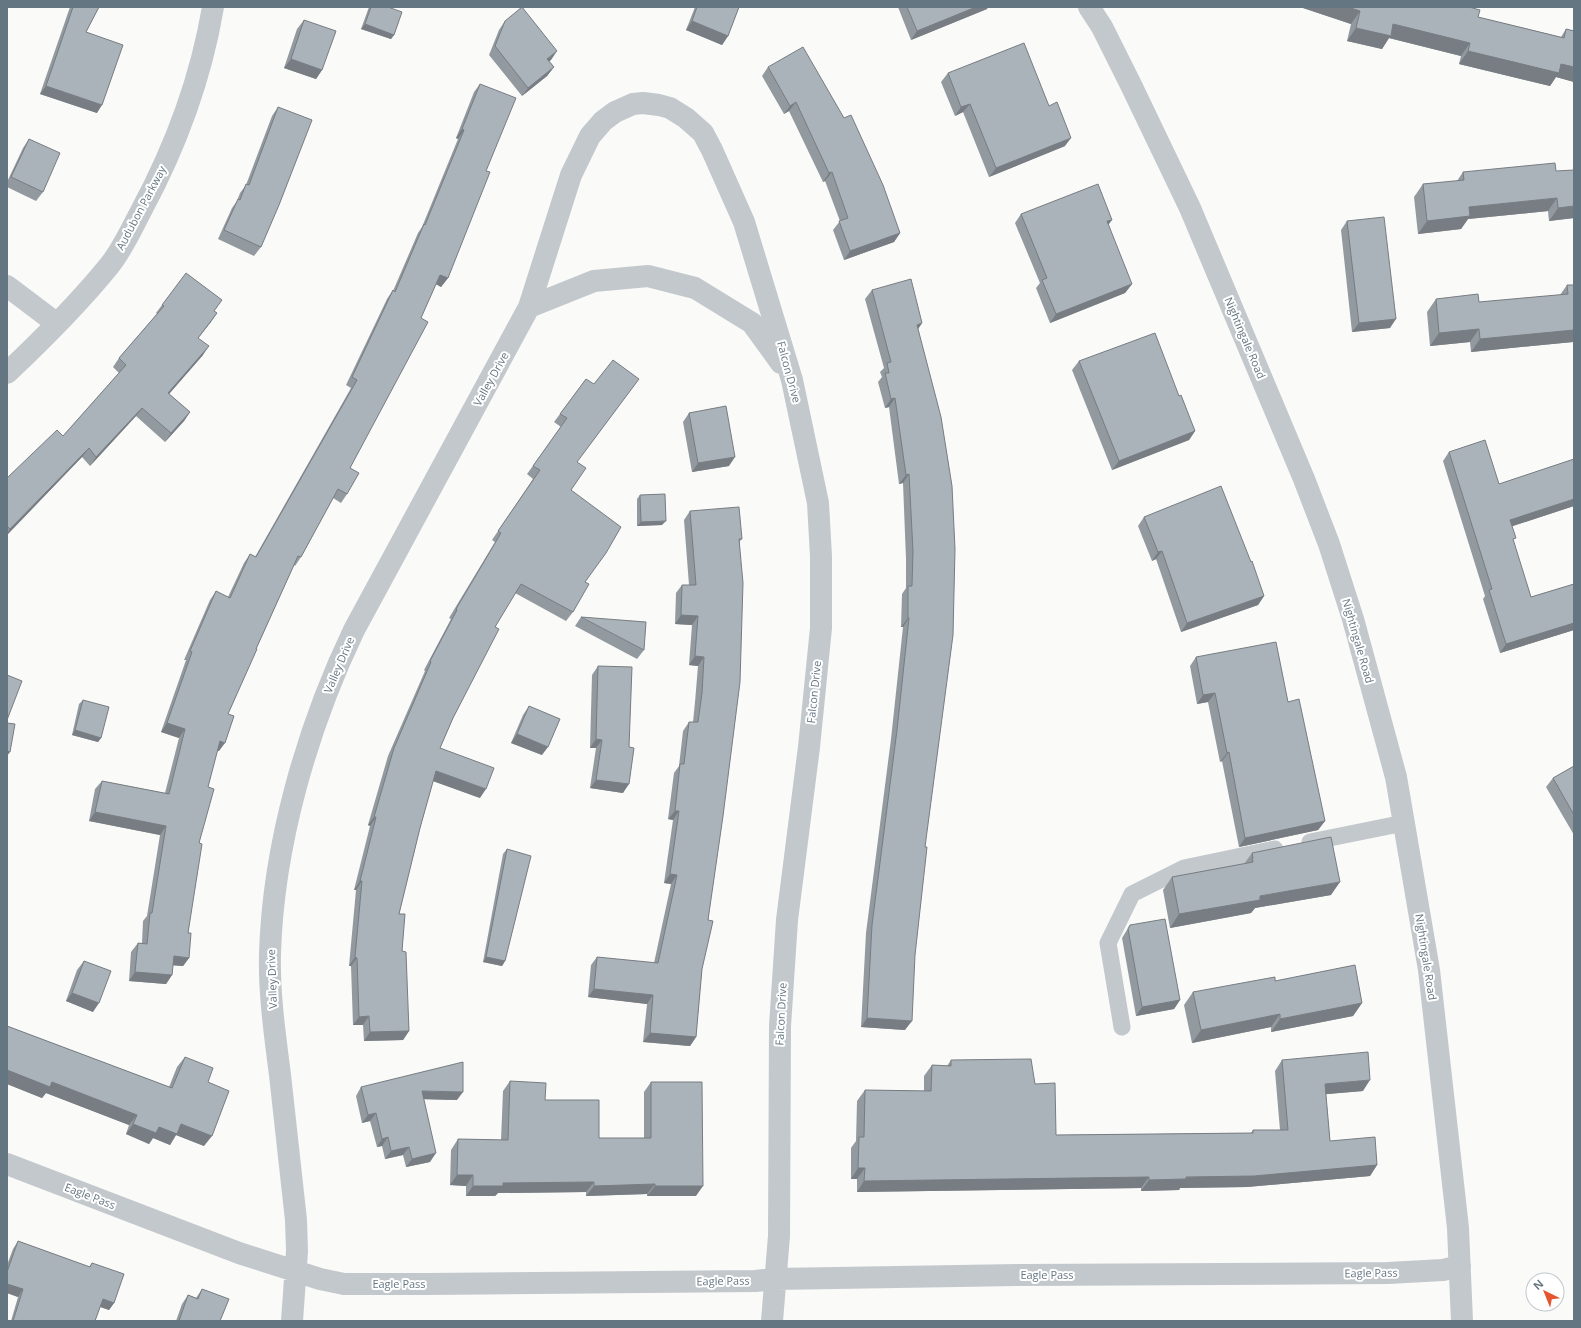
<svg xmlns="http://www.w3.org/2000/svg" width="1581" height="1328" font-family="'Open Sans',sans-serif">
<rect width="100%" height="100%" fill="#fafaf8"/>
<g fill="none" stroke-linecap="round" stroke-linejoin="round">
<!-- lane -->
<path stroke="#c3c8cc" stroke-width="17" d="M1310 842 1404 823
M1122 1027 1108 943 1132 894 1184 868 1275 849"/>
<!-- street -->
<path stroke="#c3c8cc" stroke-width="22" d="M1089 7 1102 27 1131 85 1190 208 1304 479 1329 544 1353 619 1396 777 1429 970 1458 1228 1462 1321
M7 286 56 323
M529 307 594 281 648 276 695 288 752 323 781 363
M7 373C42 340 78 304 109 266 122 250 131 230 141 211 175 148 201 78 213 7
M7 1164 239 1253 320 1279 344 1284H429L755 1281 775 1279 1022 1275 1388 1273 1443 1270 1460 1266
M292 1321 297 1251 296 1220C291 1172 285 1124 280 1075 275 1035 269 995 270 954 273 846 307 728 354 630L529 307 571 175 590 136 603 121 615 112 633 104 643 103 659 105 670 108 686 118 703 133 712 150 744 222 792 380 818 503 821 556V628L809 747 787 920 780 1026 779 1236 772 1321"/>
</g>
<!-- wall -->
<path fill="#929a9f" d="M70 7H99L86 32 97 113 40 94Z
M369 7H388L394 35 391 39 361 29Z
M695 7H739L728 36 722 45 686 30Z
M898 7H988L987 9 911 40Z
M1303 7H1469L1478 17 1561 37 1566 29 1574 31V82L1556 77 1550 86 1459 64 1461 56 1389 38 1382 49 1347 41 1351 24 1303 8Z
M304 20 322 70 316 79 284 68 297 29Z
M505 21 551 60 549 61 554 67 547 76 522 96 489 55 499 30Z
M768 67 900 233 894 242 844 260 833 230 840 221 825 181 823 182 789 111 784 114 762 76Z
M948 73 1065 146 989 177 963 112 955 116 941 82Z
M480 84 486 171 448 278 441 287 436 284 350 468 347 494 341 503 333 498 301 557 295 566 294 565 256 649 228 714 219 751H217L208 787 199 843 188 933 189 958 183 966 173 965 172 975 166 984 129 981 131 952 138 943H142L143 921 147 916 160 835 89 821 95 789 102 781 165 793 179 738 161 732 186 660H184L210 600 216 591 228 597 244 563 250 554 255 557 351 388 346 385 387 299 393 290V291L418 233 422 227 458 139 456 138 474 92Z
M278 107 261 247 254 256 218 239 232 208 237 201 240 193 246 185 272 116Z
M29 139 43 192 36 201 7 187V182L23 148Z
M1556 171 1574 218 1549 221 1548 211 1468 219 1461 229 1418 234 1414 197 1423 184 1457 181 1463 172Z
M1021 214 1132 284 1125 293 1050 323 1036 288 1040 283 1015 223Z
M1347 221 1390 328 1352 332 1341 230Z
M1567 285H1574V341L1573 342 1471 352 1470 342 1430 346 1427 312 1436 299 1479 302 1560 295Z
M872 290 922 323 918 329 925 847 905 1030 861 1027 866 933 891 739 903 627H901L902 594 906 588V559L903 483 899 484 889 407 885 408 878 382 882 377 880 372 884 368 865 299Z
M162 305 214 311 217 313 198 338 203 355 169 394 190 412 184 421 165 442 136 416 90 466 82 457 7 535V478L63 436 119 373 113 367 119 358 157 314 156 313Z
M1079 361 1179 396 1195 431 1189 440 1112 470 1072 370Z
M586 379 577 462 571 490 585 582 573 612 566 621 515 593 495 627 453 718 440 748 480 798 433 781 420 828 399 914 409 1031 403 1040 364 1041 363 1025H353L351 966H349L356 890H354L370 826 368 825 388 756 425 671 424 670 451 619 449 618 495 542 492 540 533 479 527 474 561 427 554 422Z
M689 413 729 466 692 472 683 422Z
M1449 452 1499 484 1574 506 1512 526 1513 542 1531 597 1574 584V630L1500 653 1483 599 1485 596 1443 461Z
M640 495 662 525 637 526V499Z
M690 511 742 539 740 541 708 920 702 969 696 1037 690 1046 643 1042 647 1004 588 997 591 965 597 957 654 963 671 884 664 883 673 820 668 819 674 773 679 766 683 731 689 722H693L695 702 698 666 689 665 692 625 675 624 676 593 682 585H689L684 520Z
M1144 517 1264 596 1258 605 1181 632 1156 559 1152 561 1138 526Z
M581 617 644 650 637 659 575 626Z
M1196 657 1288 702 1325 821 1318 830 1239 847 1222 761 1220 762 1208 702 1197 704 1190 666Z
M598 666 623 793 590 788 596 748H590L592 675Z
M83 700 101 738 98 742 72 735 79 704Z
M529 706 542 755 511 743 523 715Z
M1574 766V835L1546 787 1553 778Z
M507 849 505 961 502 966 483 962 503 854Z
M1252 853 1331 895 1255 908 1251 913 1170 928 1163 890 1172 877 1244 864Z
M1130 925 1180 1000 1174 1009 1136 1016 1122 938Z
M84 961 93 1012 66 1001 77 970Z
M1275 981 1362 1003 1353 1016 1271 1032V1027L1192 1043 1184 1005 1193 992Z
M7 1026 169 1087 177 1067 185 1057 208 1082 204 1146 176 1135 170 1145 153 1138 149 1144 126 1134 129 1125 46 1093 42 1098 7 1084Z
M951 1060 1035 1084 1056 1135 1251 1133 1253 1130H1280L1275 1071 1282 1060 1363 1091 1326 1094 1330 1141 1377 1165 1370 1176 1247 1187 1180 1188 1179 1190 1141 1191V1188L857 1192V1179H851V1148L856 1141 857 1101 865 1090 924 1091V1076L932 1065 947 1066Z
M510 1081 545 1100 599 1138H644V1092L651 1082 696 1196H647V1194L586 1196V1192L498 1193 495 1196H466V1186L450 1185 451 1150 458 1139 501 1140 503 1091Z
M361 1087 457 1100 423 1099 430 1162 406 1167 403 1155 385 1159 382 1146 377 1147 370 1121 362 1123 356 1096Z
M18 1241 89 1267 92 1263 114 1303 109 1310 100 1307 95 1321H11L18 1297 7 1293V1265L13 1249Z
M202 1289 220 1321H176L182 1304 188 1295 196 1298Z"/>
<!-- shaded-wall -->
<path fill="#777d82" d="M976 7H988L987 9 911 40 917 31Z
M1303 7H1348L1360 11 1351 24 1303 8Z
M692 21 728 36 722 45 686 30Z
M365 24 394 35 391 39 361 29Z
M1393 24 1470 43 1461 56 1389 38 1382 49 1347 41 1356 28Z
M557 51 551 60 541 68 547 59Z
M1468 51 1561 64 1574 67V82L1556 77 1550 86 1459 64Z
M291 59 322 70 316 79 284 68Z
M554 67 547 76 522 96 528 88Z
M46 86 102 105 97 113 40 94Z
M796 102 789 111 784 114 790 106Z
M970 104 963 112 955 116 961 107Z
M462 129 464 130 458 139 456 138Z
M1071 138 1065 146 989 177 996 168Z
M832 172 825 181 823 182 829 173Z
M1557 198 1548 211 1468 219 1461 229 1418 234 1427 221 1469 207Z
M1574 206V218L1549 221 1558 208Z
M1112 220 1106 228 1107 221Z
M900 233 894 242 844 260 850 251Z
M440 275 448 278 441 287 434 283Z
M1132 284 1125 293 1050 323 1056 314Z
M217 313 211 322 192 346 198 338Z
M1396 319 1390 328 1352 332 1359 323Z
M922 323 916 332 917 325Z
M1479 329 1470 342 1430 346 1439 333Z
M1574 330V341L1573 342 1471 352 1480 339Z
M209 346 203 355 162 402 168 393Z
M895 398 889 407 885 408 891 399Z
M142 408 136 416 90 466 96 457Z
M190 412 184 421 165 442 171 433Z
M1195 431 1189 440 1112 470 1119 461Z
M89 448 82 457 7 535V534L10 529Z
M735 457 729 466 692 472 698 463Z
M909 474 903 483 899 484 906 475Z
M1574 499V506L1504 529 1510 520Z
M666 521 662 525 637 526 641 522Z
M1162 551 1156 559 1152 561 1158 552Z
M1264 596 1258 605 1181 632 1187 623Z
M681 615 698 616 692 625 675 624Z
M908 618H909L903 627H901Z
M1574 623V630L1500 653 1506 644Z
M695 656 704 657 698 666 689 665Z
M1215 693 1208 702 1197 704 1203 695Z
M167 723 185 729 179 738 161 732Z
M75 730 101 738 98 742 72 735Z
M517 734 548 747 542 755 511 743Z
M596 739 602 740 596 748H590Z
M220 741 225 743 219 751 214 750Z
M7 751 10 752 7 756Z
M1229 752 1222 761 1220 762 1227 753Z
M436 771 486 789 480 798 430 780Z
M596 780 629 784 623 793 590 788Z
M675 811H679L673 820 668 819Z
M95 812 166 826 160 835 89 821Z
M374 817H376L370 826 368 825Z
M1325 821 1318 830 1239 847 1245 838Z
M670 874 677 875 671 884 664 883Z
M360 881H362L356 890H354Z
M1340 882 1331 895 1255 908 1251 913 1170 928 1179 914 1260 896Z
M174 956 189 958 183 966 167 965Z
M355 957 357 958 351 966H349Z
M486 957 505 961 502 966 483 962Z
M135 972 172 975 166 984 129 981Z
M594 989 653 995 647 1004 588 997Z
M72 993 99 1003 93 1012 66 1001Z
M1180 1000 1174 1009 1136 1016 1142 1007Z
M1362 1003 1353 1016 1271 1032 1280 1019Z
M1280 1014 1271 1027 1192 1043 1201 1030Z
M369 1016 363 1025H353L359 1017Z
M867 1018 912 1021 905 1030 861 1027Z
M409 1031 403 1040 364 1041 370 1032Z
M650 1033 696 1037 690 1046 643 1042Z
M7 1070 52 1082 137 1115 129 1125 46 1093 42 1098 7 1084Z
M1370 1080 1363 1091 1317 1095 1325 1084Z
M422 1091 463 1092 457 1100 416 1099Z
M376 1113 370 1121 362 1123 368 1115Z
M133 1124 159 1127 181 1124 212 1136 204 1146 176 1135 170 1145 153 1138 149 1144 126 1134Z
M388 1137 382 1146 377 1147 382 1139Z
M409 1147 403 1155 385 1159 391 1151Z
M436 1153 430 1162 406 1167 412 1159Z
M1377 1165 1370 1176 1247 1187 1180 1188 1179 1190 1141 1191 1149 1180Z
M858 1168H865L857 1179H851Z
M457 1175H473L466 1186 450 1185Z
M1149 1177 1141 1188 857 1192 864 1181Z
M594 1182 586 1192 498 1193 495 1196H466L473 1186 503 1183Z
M655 1184 647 1194 586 1196 594 1186Z
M655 1186H703L696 1196H647Z
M7 1284 23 1289 18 1297 7 1293Z
M103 1299 114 1303 109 1310 98 1306Z"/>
<!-- building -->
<path fill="#aab3b9" stroke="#777d82" d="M73 7H99L86 32 123 45 102 105 46 86Z
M371 7H388L402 12 394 35 365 24Z
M522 7 557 51 547 59 554 67 528 88 495 46 505 21Z
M697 7H739L728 36 692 21Z
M907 7H976L917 31Z
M1348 7H1469L1480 10 1478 17 1564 38 1566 29 1574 31V67L1561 64 1559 73 1468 51 1470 43 1393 24 1391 36 1356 28 1360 11Z
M304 20 336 31 322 70 291 59Z
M1024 43 1049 106 1057 102 1071 138 996 168 970 104 961 107 948 73Z
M803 47 844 118 851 115 883 185 900 233 850 251 839 221 848 218 832 172 829 173 796 102 790 106 768 67Z
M480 84 516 98 486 171 490 172 448 278 440 275 421 318 428 322 350 468 359 473 347 494 338 489 301 557 298 556 256 649H257L228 714 234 716 225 743 220 741 208 787 214 789 199 843 202 844 188 933H191L189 958 174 956 172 975 135 972 138 943 147 944 150 913H152L166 826 95 812 102 781 169 794 185 729 167 723 192 652 190 651 216 591 230 598 250 554 256 557 357 380 352 377 393 290 395 292 424 224 425 225 464 130 462 129Z
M278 107 312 120 279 205 261 247 224 230 238 199 240 200 246 184 249 185Z
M29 139 60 153 43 192 11 177Z
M1555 163 1556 171 1574 170V206L1558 208 1557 198 1469 207 1470 216 1427 221 1423 184 1464 180 1463 172Z
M1098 184 1112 220 1107 221 1132 284 1056 314 1042 280 1047 278 1021 214Z
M1384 217 1396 319 1359 323 1347 221Z
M186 273 222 300 214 311 217 313 198 338 209 346 168 393 190 412 171 433 142 408 96 457 89 448 10 529 8 527 7 528V478L57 430 63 436 126 365 119 358 164 306 162 305Z
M911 279 922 323 917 325 941 417 952 486 955 549 953 635 925 847H927L915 955 912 1021 867 1018 872 925 897 730 909 618H908V586H912L913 551 909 474 906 475 895 398 891 399 885 373H889L887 363 891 362 872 290Z
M1567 285H1574V330L1480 339 1479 329 1439 333 1436 299 1478 294 1479 302 1568 294Z
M1155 333 1179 396 1181 395 1195 431 1119 461 1079 361Z
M613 360 639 379 577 462 586 468 571 490 621 527 606 553 585 582 589 584 573 612 521 584 495 627 499 629 453 718 440 748 494 768 486 789 436 771 420 828 399 914H405L402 951 406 952 409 1031 370 1032 369 1016 359 1017 357 958 355 957 362 881H360L376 817H374L394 748 431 662 430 661 457 610 456 609 501 533 498 531 540 470 533 466 567 418 560 414 586 379 594 384Z
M726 406 735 457 698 463 689 413Z
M1485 440 1499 484 1574 459V499L1510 520 1516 538 1513 539 1531 597 1574 584V623L1506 644 1489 590 1492 589 1449 452Z
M1221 486 1251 562 1252 561 1264 596 1187 623 1162 551 1158 552 1144 517Z
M665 494 666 521 641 522 640 495Z
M739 507 742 539H739L743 583 740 682 723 816 708 920 713 921 702 969 696 1037 650 1033 653 995 594 989 597 957 658 963 677 875 670 874 679 811H675L680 764H684L689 722H698L702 693 704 657 695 656 698 616 681 615 682 585H696L690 511Z
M581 617 646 622 644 650Z
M1276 642 1288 702 1299 699 1325 821 1245 838 1229 752 1227 753 1215 693 1203 695 1196 657Z
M598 666 632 667 629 747 634 748 629 784 596 780 602 740 596 739Z
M7 675 22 681 7 720Z
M83 700 109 707 101 738 75 730Z
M529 706 560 719 548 747 517 734Z
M7 723 15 724 10 752 7 751Z
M1574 766V815L1553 778Z
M1331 837 1340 882 1260 896V900L1179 914 1172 877 1253 862 1252 858H1253L1252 853Z
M507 849 531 856 505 961 486 957Z
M1165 919 1180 1000 1142 1007 1128 929 1130 925Z
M84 961 111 971 99 1003 72 993Z
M1355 965 1362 1003 1280 1019V1014L1201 1030 1193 992 1275 977V981Z
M7 1026 172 1088 185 1057 213 1068 208 1082 229 1091 212 1136 181 1124 177 1134 159 1127 156 1133 133 1124 137 1115 52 1082 50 1087 7 1070Z
M1368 1052 1370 1080 1325 1084 1330 1141 1375 1137 1377 1165 1254 1176 1186 1177V1179L1149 1180V1177L864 1181 865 1168H858L859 1137H864L865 1090 931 1091 932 1065 951 1066V1060L1031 1059 1035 1084 1055 1083 1056 1135 1253 1133V1130H1288L1282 1060Z
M463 1062V1092L422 1091 436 1153 412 1159 409 1147 391 1151 388 1137 382 1139 376 1113 368 1115 361 1087Z
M510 1081 546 1083 545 1100H599V1138H651V1082H702L703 1186H655V1184L594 1186V1182L503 1183V1186H473V1175H457L458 1139 508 1140Z
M18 1241 90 1267 92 1263 124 1274 114 1303 103 1299 95 1321H13L23 1289 7 1284V1272Z
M202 1289 229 1299 220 1321H179L188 1295 198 1299Z"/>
<g text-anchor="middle" stroke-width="4" stroke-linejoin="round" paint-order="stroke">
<!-- street labels -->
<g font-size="11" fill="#657683" stroke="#fff">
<text transform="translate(141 208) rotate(-62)" y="4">Audubon Parkway</text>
<text transform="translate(1245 338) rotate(67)" y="4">Nightingale Road</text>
<text transform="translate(789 372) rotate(75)" y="4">Falcon Drive</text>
<text transform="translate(491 379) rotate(-61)" y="4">Valley Drive</text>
<text transform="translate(1358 641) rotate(74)" y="4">Nightingale Road</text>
<text transform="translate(339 665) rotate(-67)" y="4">Valley Drive</text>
<text transform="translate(814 692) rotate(-84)" y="4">Falcon Drive</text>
<text transform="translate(1426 957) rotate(81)" y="4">Nightingale Road</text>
<text transform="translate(272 979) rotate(-92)" y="4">Valley Drive</text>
<text transform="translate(781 1014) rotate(-87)" y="4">Falcon Drive</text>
<text transform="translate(90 1196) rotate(21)" y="4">Eagle Pass</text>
<text transform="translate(1371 1273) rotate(-1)" y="4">Eagle Pass</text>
<text x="1047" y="1279">Eagle Pass</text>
<text transform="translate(723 1281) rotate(-1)" y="4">Eagle Pass</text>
<text x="399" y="1288">Eagle Pass</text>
</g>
</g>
<!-- border -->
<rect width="1581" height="1328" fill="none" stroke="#657683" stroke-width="16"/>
<!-- north arrow -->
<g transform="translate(1545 1292) rotate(317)"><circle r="19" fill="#ffffff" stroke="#c1c8cd"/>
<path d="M0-3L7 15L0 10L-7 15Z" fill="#e4572e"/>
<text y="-6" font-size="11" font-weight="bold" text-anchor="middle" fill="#657683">N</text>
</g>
</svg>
